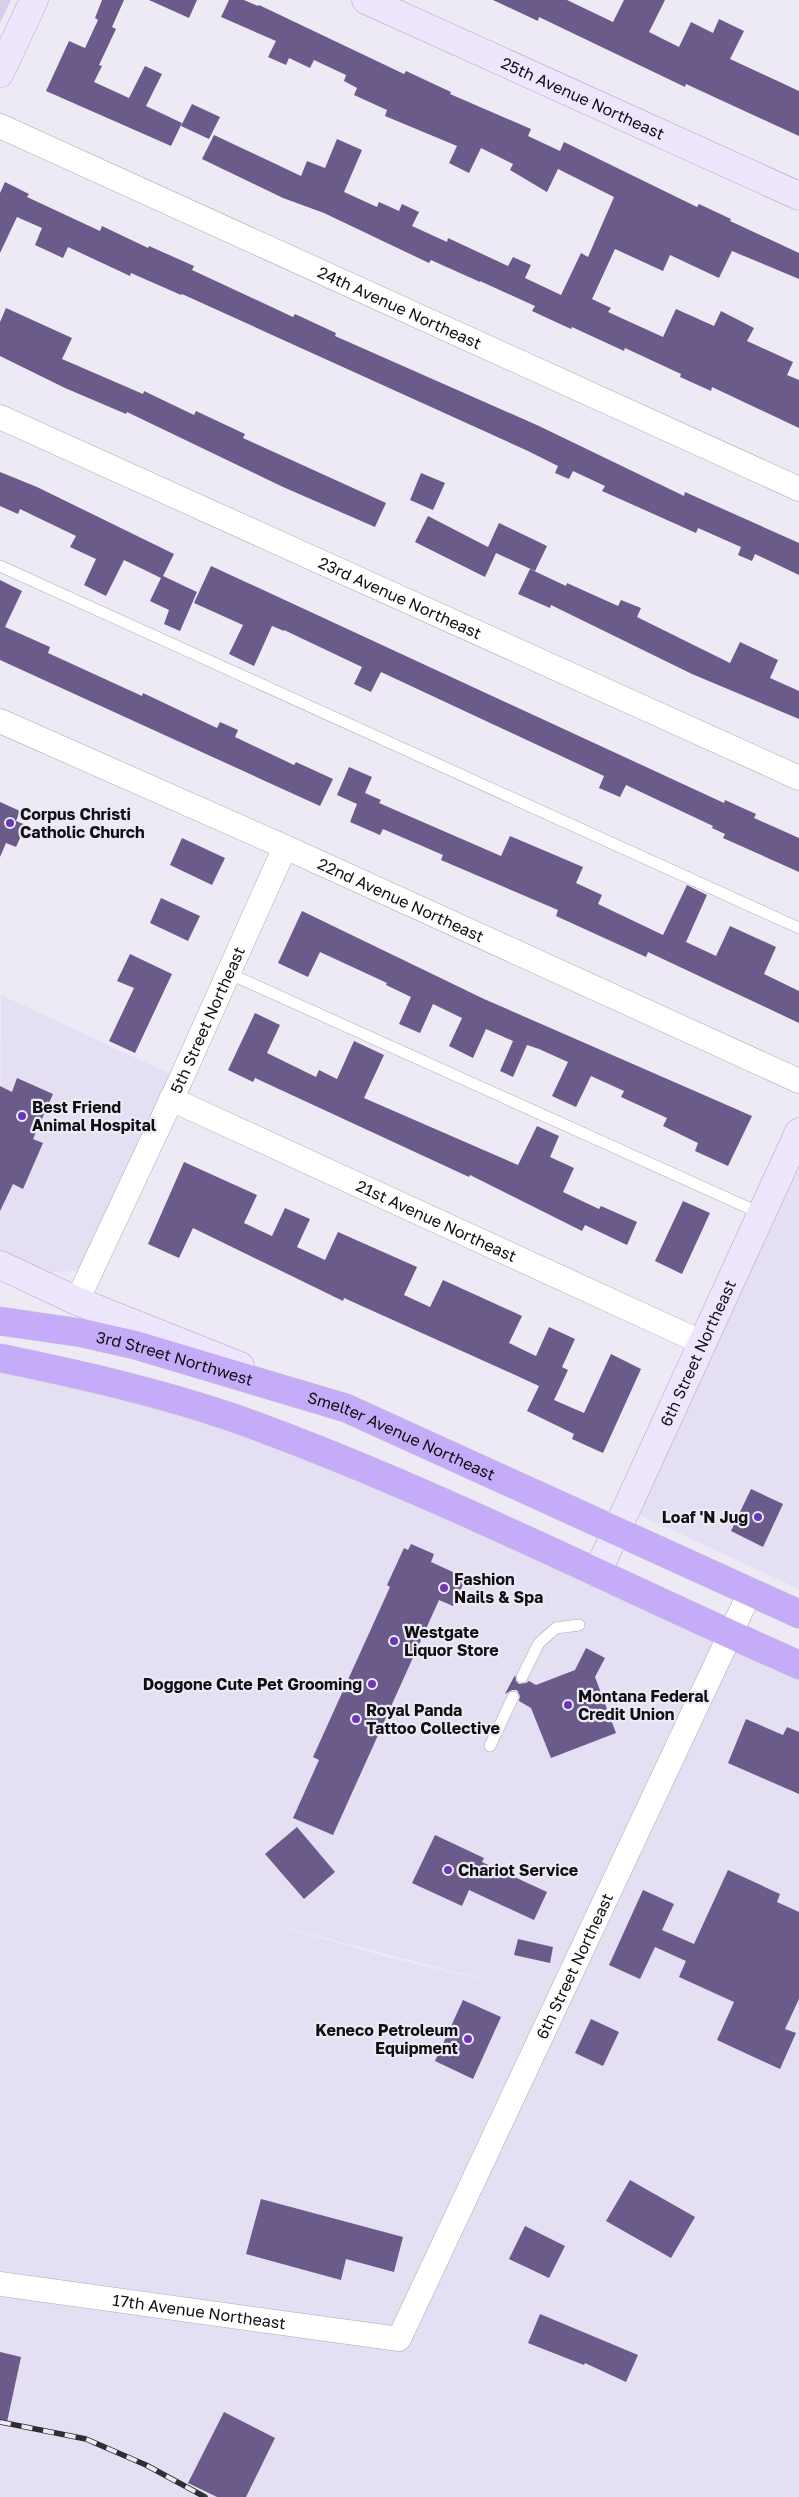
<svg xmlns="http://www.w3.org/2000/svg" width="799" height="2497" font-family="'Golos Text',sans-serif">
<rect width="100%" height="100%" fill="#edeaf6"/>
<!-- built -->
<path fill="#e4dff3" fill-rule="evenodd" d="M1 995 181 1079 91 1270 44 1273 0 1253Z
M784 1165 799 1172V1589L627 1509Z
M0 1358 392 1480 799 1665V2497H0ZM257 1920 517 1988 384 1956Z"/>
<!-- green -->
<path fill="#d7cdef" d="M0 0H11L0 23Z"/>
<!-- building -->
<path fill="#6a5b8a" d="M102 0H124L112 27 116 29 99 65 102 66 94 82 129 98 145 66 162 74 146 106 182 123 171 146 46 91 69 41 85 48 98 20 95 18Z
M149 0H197L189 18Z
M229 0H244L258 6 259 5 404 74 406 71 451 92 450 94 531 129 528 136 560 151 564 142 697 207 699 204 731 219 730 221 799 253V279L732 251 719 278 670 255 663 271 615 249 592 299 611 308 608 312 663 337 676 309 714 326 721 311 754 328 747 341 793 362 787 375 799 380V428L712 387 711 391 680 377 681 374 625 348 624 351 572 327 571 329 532 311 535 306 480 281V282L431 260 429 263 324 213 283 198 202 159 214 135 301 176 307 161 325 168 337 139 362 150 344 192 377 207 379 202 399 211 402 204 419 212 412 226 447 242 448 238 508 266 513 257 531 265 525 278 561 295 581 253 588 257 614 197 558 169 547 192 510 170 513 164 481 148 469 173 449 163 457 146 385 116 387 110 354 95 357 88 344 81 346 75 314 60 310 68 289 58 286 65 268 57 276 41 221 17Z
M493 0H567L613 22 624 0H665L649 32 679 47 691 22 713 33 719 19 744 31 730 59 799 91V136L686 84 685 87 539 17 538 21Z
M192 104 220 117 209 139 181 126Z
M5 182 29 194 27 197 100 231 102 226 148 248 149 246 194 266 192 270 293 317 295 314 336 333 335 336 539 426 684 496 685 492 799 543V575L755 554 752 561 738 555 741 547 698 528 696 533 620 499 602 491 605 486 573 471 569 479 555 473 558 466 528 451 182 294 181 295 131 273 130 276 68 247 63 258 35 245 42 228 17 217 0 253V193Z
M6 308 72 338 62 359 143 394 144 391 194 415 196 411 245 434 243 438 386 503 375 527 283 487 127 412 126 414 65 388 0 356V322Z
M0 472 37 487 174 554 163 576 197 592 180 631 164 624 169 610 150 601 161 578 124 560 106 596 84 585 96 559 70 547 76 536 20 509 18 514 0 506Z
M421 473 445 483 433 510 410 500Z
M428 516 488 547 499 523 547 546 535 571 496 553 485 577 415 542Z
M211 566 724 803 725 800 756 814 754 818 799 838V872L723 838 725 834 712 828 713 826 626 785 620 797 599 788 604 776 381 672 371 692 354 684 362 667 284 630V631L272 626 254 666 229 654 243 625 194 603Z
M530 569 566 586 567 583 618 606 621 600 641 608 637 617 730 663 740 642 778 660 770 678 799 691V719L692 674 551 605 550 608 518 594Z
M0 580 22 591 5 627 50 647 48 653 142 696 143 693 217 728 220 722 238 730 235 737 294 765 296 762 333 779 320 806 0 660Z
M349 767 372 777 365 793 381 800 379 803 501 856 510 836 583 867 576 883 602 895 598 904 663 935 687 885 707 895 686 942 716 956 730 926 776 947 764 974 799 991V1023L648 952 646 957 556 916 558 910 441 860 443 855 383 829 380 835 350 822 357 804 337 795Z
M0 802 20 811 16 821 26 825 16 847 6 843 0 857Z
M182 838 225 858 212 885 170 865Z
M161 898 200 916 188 941 150 923Z
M302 911 484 999 752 1116 728 1166 695 1151 698 1143 663 1126 667 1118 621 1097 624 1091 591 1076 576 1107 552 1096 568 1062 539 1049 527 1045 513 1077 500 1071 513 1041 486 1029 473 1058 449 1046 462 1018 433 1004 420 1033 399 1024 411 997 386 985 387 983 320 952 308 977 278 963Z
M130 954 172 974 135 1053 109 1041 134 988 117 981Z
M255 1013 280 1025 267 1053 316 1077 319 1070 337 1079 354 1041 384 1055 364 1098 518 1165 537 1126 559 1136 550 1157 574 1168 563 1192 599 1209 601 1206 637 1222 627 1245 585 1225 582 1231 470 1175 469 1177 255 1078 253 1082 228 1070Z
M17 1078 53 1094 33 1139 43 1143 23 1189 13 1184 0 1211V1086L12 1092Z
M184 1162 257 1195 244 1223 272 1236 285 1208 310 1219 297 1247 325 1260 338 1232 417 1267 404 1295 430 1307 443 1280 522 1316 509 1343 536 1356 549 1327 575 1339 562 1367 568 1370 554 1400 584 1413 611 1354 641 1369 603 1453 572 1439 574 1434 527 1411 539 1386 504 1370 344 1298 343 1301 193 1228 179 1258 148 1244Z
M683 1201 710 1213 682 1274 655 1261Z
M751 1489 783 1504 763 1547 731 1531Z
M411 1544 434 1554 431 1562 466 1578 453 1606 439 1600 333 1835 293 1818 319 1760 313 1757 390 1587 387 1585 404 1548 408 1550Z
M586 1648 605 1658 595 1677 616 1733 551 1758 531 1708 519 1701 520 1696 517 1690H512L505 1694 515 1675 516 1681 519 1684 526 1683 529 1681 536 1685 575 1670Z
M746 1719 783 1735 787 1727 799 1732V1794L728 1763Z
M297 1827 335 1872 304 1899 265 1854Z
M435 1835 484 1858 482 1862 547 1892 534 1920 469 1890 462 1906 412 1883Z
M728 1870 780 1894 777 1902 799 1912V1999L785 2029 796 2033 780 2069 717 2040 734 2002 679 1977 686 1961 655 1947 640 1979 609 1965 643 1890 674 1904 662 1930 694 1944Z
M518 1939 553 1947 550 1963 514 1955Z
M463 2000 501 2017 473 2079 435 2061Z
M591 2019 619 2032 603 2066 575 2053Z
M630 2180 695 2217 671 2258 606 2221Z
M261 2199 403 2237 394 2272 346 2259 341 2280 246 2254Z
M525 2226 565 2246 549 2278 509 2259Z
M540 2314 638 2355 626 2382 585 2363 584 2365 528 2343Z
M0 2352 21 2357 7 2422H0Z
M224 2412 275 2438 246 2497H217L188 2483Z"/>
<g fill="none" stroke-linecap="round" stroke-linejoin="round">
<!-- lane casing -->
<g stroke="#aca8b4" stroke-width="12">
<path id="lane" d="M0 566 799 928
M228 973 762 1214
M522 1677 539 1643 556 1628 579 1625
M490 1746 513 1697"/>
</g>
<!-- street casing -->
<g stroke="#aca8b4" stroke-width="25">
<g id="street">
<path id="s1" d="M0 126 799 489"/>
<path id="s2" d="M0 417 799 778"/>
<path id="s3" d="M0 721 285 847 799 1081"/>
<path id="s4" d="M171 1099 703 1343"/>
<path id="s5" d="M77 1301 181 1079 285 847"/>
<path id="s6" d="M0 2284 399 2339 750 1592"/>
</g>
</g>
<!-- secondary casing -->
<g stroke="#aca8b4" stroke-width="29">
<g id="secondary">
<path id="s7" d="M366 0 799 196"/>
<path d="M0 73 34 0"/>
<path d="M0 1265 77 1301 240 1366"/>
<path id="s8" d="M597 1573 799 1132"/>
</g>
</g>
<!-- highway casing -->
<g stroke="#cacacb" stroke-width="29">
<g id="highway">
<path id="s9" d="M0 1321 82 1333 135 1345 346 1408 799 1614"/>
<path d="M0 1358C78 1374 158 1392 234 1418 427 1487 611 1582 799 1665"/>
</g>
</g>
<!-- lane -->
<use href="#lane" stroke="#fff" stroke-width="11"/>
<!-- street -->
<use href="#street" stroke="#fff" stroke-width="24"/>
<!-- secondary -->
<use href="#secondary" stroke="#eee6fd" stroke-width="28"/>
<!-- highway -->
<use href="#highway" stroke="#c5acf9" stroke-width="28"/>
<!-- rail casing -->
<g stroke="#2f2e33" stroke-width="5.5">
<path id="rail" d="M0 2422 86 2439 146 2465 205 2497"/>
</g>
<!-- rail -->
<use href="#rail" stroke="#edeaf6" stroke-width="4" stroke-dasharray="11" stroke-linecap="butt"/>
</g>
<!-- markers -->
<g fill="#6a38af" stroke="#edeaf6" stroke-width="2">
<circle cx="10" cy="823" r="5"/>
<circle cx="22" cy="1116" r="5"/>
<circle cx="758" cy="1517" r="5"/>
<circle cx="444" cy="1588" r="5"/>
<circle cx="394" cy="1641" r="5"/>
<circle cx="372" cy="1684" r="5"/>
<circle cx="568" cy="1705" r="5"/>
<circle cx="356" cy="1719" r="5"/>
<circle cx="448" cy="1870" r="5"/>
<circle cx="468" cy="2039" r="5"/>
</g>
<g text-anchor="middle" stroke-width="4.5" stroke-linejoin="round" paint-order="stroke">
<!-- street labels -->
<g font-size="16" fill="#100f13" stroke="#edeaf6">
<text dy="6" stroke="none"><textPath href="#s7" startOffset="238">25th Avenue Northeast</textPath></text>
<text dy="6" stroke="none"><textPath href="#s1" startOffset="439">24th Avenue Northeast</textPath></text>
<text dy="6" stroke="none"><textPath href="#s2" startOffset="439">23rd Avenue Northeast</textPath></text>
<text dy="6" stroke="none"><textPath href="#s3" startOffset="439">22nd Avenue Northeast</textPath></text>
<text dy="6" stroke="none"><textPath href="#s5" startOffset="310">5th Street Northeast</textPath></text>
<text dy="6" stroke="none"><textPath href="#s4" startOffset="292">21st Avenue Northeast</textPath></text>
<text dy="6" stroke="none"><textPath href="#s8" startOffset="242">6th Street Northeast</textPath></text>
<text dy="6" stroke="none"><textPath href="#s9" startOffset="179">3rd Street Northwest</textPath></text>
<text dy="6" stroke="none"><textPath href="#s9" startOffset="419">Smelter Avenue Northeast</textPath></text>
<text dy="6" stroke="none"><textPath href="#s6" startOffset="815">6th Street Northeast</textPath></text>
<text dy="6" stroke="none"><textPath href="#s6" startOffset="201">17th Avenue Northeast</textPath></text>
</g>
<!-- poi labels -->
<g font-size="16" font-weight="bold" fill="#100f13" stroke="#edeaf6" text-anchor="start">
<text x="20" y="820">Corpus Christi<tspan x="20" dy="18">Catholic Church</tspan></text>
<text x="32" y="1113">Best Friend<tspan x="32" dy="18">Animal Hospital</tspan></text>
<text x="748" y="1523" text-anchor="end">Loaf 'N Jug</text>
<text x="454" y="1585">Fashion<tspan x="454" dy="18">Nails &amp; Spa</tspan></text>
<text x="404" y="1638">Westgate<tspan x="404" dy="18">Liquor Store</tspan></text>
<text x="362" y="1690" text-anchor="end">Doggone Cute Pet Grooming</text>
<text x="578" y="1702">Montana Federal<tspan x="578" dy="18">Credit Union</tspan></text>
<text x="366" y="1716">Royal Panda<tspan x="366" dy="18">Tattoo Collective</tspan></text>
<text x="458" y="1876">Chariot Service</text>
<text x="458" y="2036" text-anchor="end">Keneco Petroleum<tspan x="458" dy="18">Equipment</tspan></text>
</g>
</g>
</svg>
